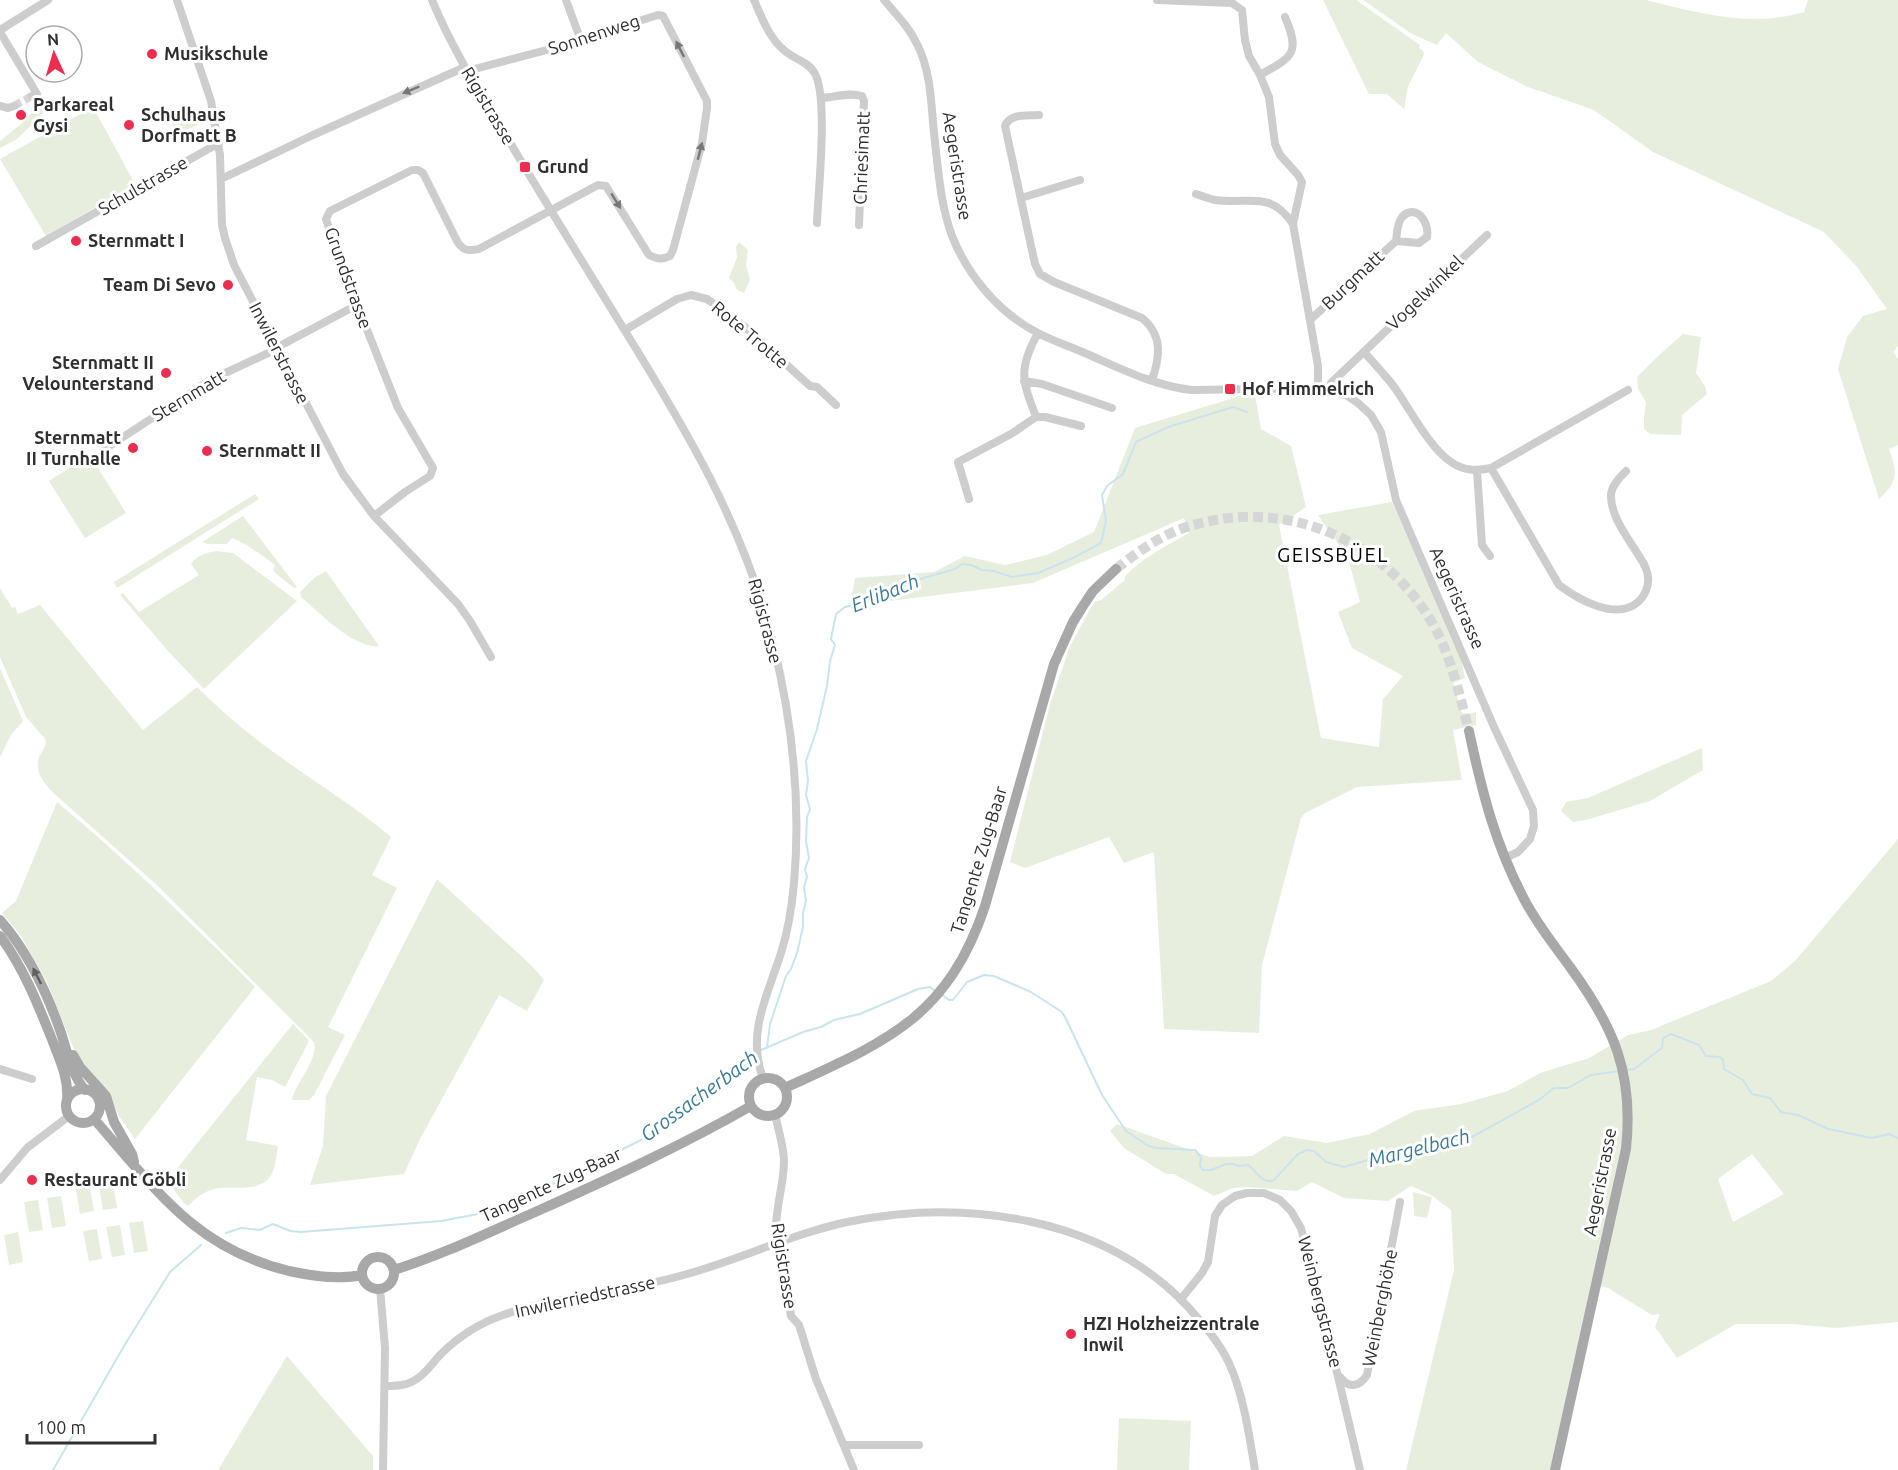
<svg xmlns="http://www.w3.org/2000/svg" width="1898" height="1470" font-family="Ubuntu,sans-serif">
<rect width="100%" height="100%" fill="#fff"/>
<!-- green -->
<path fill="#e8eede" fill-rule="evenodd" d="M1323 0H1356L1420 45 1419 48 1424 52 1423 57 1408 86 1404 109 1387 94H1369Z
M1363 0H1646C1698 13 1751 28 1804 12L1808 0H1898V346L1893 352 1898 359V445L1889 449C1898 475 1898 481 1879 499L1838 369 1847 337 1863 316 1887 309 1857 267 1824 232 1653 152 1594 110 1528 87 1478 62 1446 33 1437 45 1412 34Z
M48 97 53 104 17 139 0 148V141L20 125Z
M93 107 135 184 46 236 0 159Z
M188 108 197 125 178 135 169 119Z
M739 242 748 250 746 265 750 280 744 293 737 290 734 283 729 278 737 257 736 247Z
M1683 334 1701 337 1696 373 1705 386 1707 394 1682 415 1681 435 1650 434 1644 429V417L1646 402 1638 389 1637 377 1658 356Z
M1243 395H1255L1261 429 1291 446 1306 507 1279 525 1321 738 1379 747 1383 699 1403 676 1352 648 1338 612 1360 602 1348 558 1318 515 1392 502 1458 643 1465 678 1453 683 1462 713 1469 714 1476 712V725L1453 730 1462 780 1357 787 1305 813 1301 818 1262 965 1259 1033 1164 1029 1154 852 1124 863 1109 837 1025 868 1010 862 1050 704 1070 646 1094 602 1101 600 1125 580V576C1144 557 1166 546 1189 533L1184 518 1033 583 850 606 855 578 934 572 965 556 1005 565 1047 555 1094 532 1135 428Z
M90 455 126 513 85 538 49 481Z
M255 494 259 499 117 588 114 582Z
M243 516 297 587 294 588 273 571 275 565C261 555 248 544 232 538L227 544H208L202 542Z
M216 551 233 553 297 601 204 689 168 651 120 595 123 593 139 612 199 575 191 564C197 555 206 553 216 551Z
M326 571 379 646C354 649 319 612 301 597L300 592 314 578Z
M0 588C3 595 8 600 12 608L15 607 18 614 40 605 143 730 197 687C224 714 254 739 286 761 321 786 358 809 391 837L372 875 397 888 328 1027 345 1035 314 1095 309 1100H292C296 1081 318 1062 314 1042L157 885 59 798C48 788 33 774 39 757 42 751 46 748 46 740L26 717 0 657Z
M0 668 23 721 11 735 0 757Z
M1702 748 1703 770 1650 801 1586 820 1573 822 1561 811 1566 802 1588 798Z
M57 802C127 860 191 923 255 987L135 1139 119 1116 108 1093 93 1076 75 1052 46 980 21 936 2 913 16 901Z
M1898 839V1322L1837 1328 1791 1324H1736L1677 1358 1655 1327 1660 1314 1652 1315 1608 1288 1597 1285 1555 1470H1406L1454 1270 1451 1210 1431 1195 1411 1186 1388 1201 1344 1198 1312 1182 1297 1191 1248 1187 1233 1188 1214 1196 1174 1174H1166L1124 1148 1110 1131 1117 1124 1210 1157 1252 1156 1284 1136 1327 1143 1370 1134 1414 1111 1461 1104 1508 1091 1540 1073 1589 1058 1628 1035 1651 1030 1771 981 1795 961ZM1752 1154 1784 1194 1733 1222 1718 1179Z
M437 879 533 967 544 980 527 1011 499 995 420 1139 404 1174 310 1185 323 1146 326 1096Z
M293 1024 309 1041 285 1087 272 1080 257 1077 246 1140 278 1146C276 1156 276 1170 269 1178 256 1194 228 1184 211 1190 202 1193 195 1199 188 1206L184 1203 167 1181Z
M112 1178 117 1208 103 1210 98 1180Z
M89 1181 94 1211 80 1214 75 1184Z
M1413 1192 1432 1197 1427 1218 1414 1216Z
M61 1196 66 1226 52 1228 47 1198Z
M38 1200 43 1230 29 1232 24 1202Z
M143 1221 148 1251 134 1253 129 1223Z
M120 1225 125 1255 112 1257 106 1227Z
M97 1229 102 1259 89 1261 83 1231Z
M18 1232 23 1262 9 1265 4 1235Z
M287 1356 373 1456V1470H218Z
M1119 1418 1191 1421 1189 1470H1117Z"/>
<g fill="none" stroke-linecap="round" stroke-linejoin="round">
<!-- stream -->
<path stroke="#cae4ee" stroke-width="2" d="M941 994 949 1000H953L967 982 984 975 994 976 1031 992 1062 1012 1066 1019 1102 1095 1126 1131 1147 1145 1155 1148 1195 1150 1201 1157 1200 1166 1203 1170H1211L1226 1164H1234L1238 1166 1248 1165C1257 1171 1262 1185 1274 1180L1298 1154 1307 1150 1314 1151 1326 1162 1344 1167 1412 1147 1470 1138 1539 1100 1554 1088H1568L1591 1075 1620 1071
M767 1048 770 1024 786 976 791 969 797 953 803 927V913L806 901 804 887 807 877 805 869 809 858 806 841 807 817 810 809 806 795 808 781 806 761 817 729 827 686 830 661 835 645 831 639 836 614 845 607 859 604 869 596 913 581 955 569 962 564 971 565 982 570 994 571 1012 577 1038 573 1073 558 1101 543 1106 521 1102 495 1107 486 1123 474 1136 442 1168 427 1233 407 1247 412
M761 1050 803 1032 821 1027 834 1020 860 1014 918 989 930 987 934 990
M1626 1070 1634 1069 1662 1048 1663 1038 1671 1034 1699 1045 1706 1056 1720 1057 1723 1060 1724 1069 1743 1080 1752 1094 1770 1098 1781 1112 1798 1115 1828 1129 1872 1138 1889 1134 1898 1138
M226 1233 241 1228 260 1230 273 1224 290 1231 301 1232 441 1221 478 1214 508 1206 647 1137C661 1121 681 1114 697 1100 717 1083 732 1065 756 1053
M53 1470 124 1346 170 1272 201 1245"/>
<!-- minor-tunnel -->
<path stroke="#d6d6d6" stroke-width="8" stroke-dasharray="8 4" stroke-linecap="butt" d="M14 106 32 96"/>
<!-- major-tunnel -->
<path stroke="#d6d6d6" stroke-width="10" stroke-dasharray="10 5" stroke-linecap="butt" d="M1116 569C1139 551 1162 534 1190 526 1282 498 1377 536 1428 616 1450 650 1459 693 1469 731"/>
<!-- minor -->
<path stroke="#cdcdcd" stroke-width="8" d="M177 0 211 101 220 155 222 225 225 238 234 265 343 474 374 516 458 604 470 621 491 657
M432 0C452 49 481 94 508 139 545 202 584 264 622 326 684 426 745 527 773 643 792 720 801 804 794 883 792 906 788 931 781 953 768 994 746 1034 763 1078
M566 0 581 41
M754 0C762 18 769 38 785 51 794 59 807 61 814 72 829 94 818 193 817 223
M884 0C896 14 909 27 917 44 931 71 931 103 934 133 938 167 940 204 952 236 968 276 999 313 1038 333 1051 340 1066 345 1080 351 1116 366 1153 386 1192 390L1318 388 1346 395 1358 403 1371 415 1381 432 1396 500 1494 727 1533 810 1534 826 1530 839 1518 852 1505 858
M1157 0 1232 3 1242 10 1245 40 1249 56 1260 75 1269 97 1275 144 1280 155 1298 175 1302 182 1293 224 1318 366V388
M0 30 48 0
M0 32 37 94 32 96
M1260 75C1292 57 1301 54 1285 17
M822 98C836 97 849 92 862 96L864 101 859 225
M0 106 8 108 14 106
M1039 115C1027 116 1010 113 1005 126L1035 264 1040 274 1054 282 1142 318C1163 335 1160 357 1152 380
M221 179 313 135 465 67
M1196 194C1202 196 1209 199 1215 200 1249 205 1269 189 1293 224
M1021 198 1080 180
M36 246 219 143
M1310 320 1396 241 1419 243 1427 237C1430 221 1415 203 1402 217 1397 223 1397 234 1396 241
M625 330 677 299 691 295 707 299 745 327 810 386 817 387 836 405
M276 348 357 305
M1364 352C1373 362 1383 373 1392 384 1408 405 1429 448 1451 462 1464 471 1476 471 1491 468L1559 585C1579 600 1616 621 1638 602 1645 596 1649 586 1648 577 1648 570 1643 562 1639 556 1628 538 1610 516 1611 494 1612 485 1620 477 1626 471
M1024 381 1042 384 1112 408
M1329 390 1331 383 1487 235
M1036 417H1045L1081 426
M105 449 210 380 277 349
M1491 468 1628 390
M1477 471 1482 545 1490 556
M969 499 958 462 1011 434 1036 417C1022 380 1018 369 1038 333
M374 516 405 492 430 476 433 468 398 408 341 264 326 219 330 211 412 170H418L423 173 457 241C463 251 468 251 479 249L598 185 606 186 649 255C657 259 662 260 670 256L673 250 702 143 707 108V101L663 16 658 15 613 29 604 34 581 41 467 71
M0 1069 32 1079
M775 1114C778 1130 784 1146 784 1161 784 1184 776 1205 776 1228L791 1316 799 1325 816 1379 854 1470
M0 1180 27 1148 69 1116
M380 1288 385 1348 383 1470
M1181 1299 1202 1273 1208 1262 1215 1216 1222 1205 1235 1196 1247 1193H1264L1280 1200 1291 1211 1301 1228 1319 1296 1360 1470
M1340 1377C1349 1389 1359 1387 1367 1375L1400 1202
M385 1386C395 1386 406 1386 415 1380 426 1374 433 1362 441 1354 458 1337 480 1323 503 1315 561 1295 627 1292 687 1274 741 1259 792 1234 847 1222 964 1198 1104 1216 1189 1308 1204 1325 1219 1342 1229 1363 1244 1396 1249 1435 1255 1470
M844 1445H919"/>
<!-- major -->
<path stroke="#a8a8a8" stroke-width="10" d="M1469 731C1482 792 1495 844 1524 899 1537 924 1554 945 1570 967 1614 1027 1634 1073 1626 1149L1555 1470
M0 920C28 952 46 990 60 1030 67 1050 71 1074 85 1090
M0 936C23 967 37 1002 51 1037 59 1058 69 1078 67 1100
M73 1055 80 1067 106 1096 114 1122 132 1154 134 1162
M749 1097a19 19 0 1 1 38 0a19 19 0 1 1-38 0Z
M785 1088C885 1042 947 1019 985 906L1054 664 1073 622 1083 606 1093 591 1116 569
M66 1106a17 17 0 1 1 34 0a17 17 0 1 1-34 0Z
M94 1119C155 1188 194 1248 289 1271 312 1276 339 1280 362 1275
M362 1273a16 16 0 1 1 32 0a16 16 0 1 1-32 0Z
M394 1270C442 1255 487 1233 533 1213 607 1180 681 1146 751 1106"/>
</g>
<!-- one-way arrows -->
<defs><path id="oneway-solid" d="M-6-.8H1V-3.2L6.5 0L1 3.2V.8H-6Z" transform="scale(1.5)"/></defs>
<g fill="#777">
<use href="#oneway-solid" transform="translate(680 49) rotate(-117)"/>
<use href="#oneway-solid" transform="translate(411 90) rotate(157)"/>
<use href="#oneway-solid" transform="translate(700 151) rotate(-76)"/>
<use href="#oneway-solid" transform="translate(616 201) rotate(58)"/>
</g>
<use fill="#606060" href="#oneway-solid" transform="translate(37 976) rotate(-117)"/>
<!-- markers -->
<g fill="#ed2d4f" stroke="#fff" stroke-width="2">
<circle cx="152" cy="54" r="6"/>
<circle cx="21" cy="115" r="6"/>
<circle cx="129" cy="125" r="6"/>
<rect x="519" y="161" width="12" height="12" rx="3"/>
<circle cx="76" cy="241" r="6"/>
<circle cx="228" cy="285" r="6"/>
<circle cx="166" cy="373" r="6"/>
<rect x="1224" y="383" width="12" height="12" rx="3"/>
<circle cx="133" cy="448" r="6"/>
<circle cx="207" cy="451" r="6"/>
<circle cx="32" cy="1180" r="6"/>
<circle cx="1071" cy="1334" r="6"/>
</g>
<g text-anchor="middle" stroke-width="6" stroke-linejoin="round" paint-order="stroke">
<!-- street labels -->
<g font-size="18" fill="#303030" stroke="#fff">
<text transform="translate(594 35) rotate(-18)" y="6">Sonnenweg</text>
<text transform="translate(488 106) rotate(59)" y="6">Rigistrasse</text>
<text transform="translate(862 158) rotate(-88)" y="6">Chriesimatt</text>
<text transform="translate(957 166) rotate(81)" y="6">Aegeristrasse</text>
<text transform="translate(143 186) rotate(-30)" y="6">Schulstrasse</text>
<text transform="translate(348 278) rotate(70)" y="6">Grundstrasse</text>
<text transform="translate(1353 280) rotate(-43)" y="6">Burgmatt</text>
<text transform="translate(1425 293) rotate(-44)" y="6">Vogelwinkel</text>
<text transform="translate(750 335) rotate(40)" y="6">Rote Trotte</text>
<text transform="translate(279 353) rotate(63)" y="6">Inwilerstrasse</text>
<text transform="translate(189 396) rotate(-31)" y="6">Sternmatt</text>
<text transform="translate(1457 598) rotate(66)" y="6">Aegeristrasse</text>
<text transform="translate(765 621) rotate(75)" y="6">Rigistrasse</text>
<text transform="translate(979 860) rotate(-73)" y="6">Tangente Zug-Baar</text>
<text transform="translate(1600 1182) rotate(-79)" y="6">Aegeristrasse</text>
<text transform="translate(551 1185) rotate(-25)" y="6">Tangente Zug-Baar</text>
<text transform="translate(784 1266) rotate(81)" y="6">Rigistrasse</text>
<text transform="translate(585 1297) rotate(-12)" y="6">Inwilerriedstrasse</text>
<text transform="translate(1320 1302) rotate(76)" y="6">Weinbergstrasse</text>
<text transform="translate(1380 1308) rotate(-79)" y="6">Weinberghöhe</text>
</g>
<!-- poi labels -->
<g font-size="18" font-weight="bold" fill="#303030" stroke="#fff" text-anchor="start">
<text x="164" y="60">Musikschule</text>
<text x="33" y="111">Parkareal<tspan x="33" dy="21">Gysi</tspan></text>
<text x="141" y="121">Schulhaus<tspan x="141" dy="21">Dorfmatt B</tspan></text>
<text x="537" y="173">Grund</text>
<text x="88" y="247">Sternmatt I</text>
<text x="216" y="291" text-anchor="end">Team Di Sevo</text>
<text x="154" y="369" text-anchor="end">Sternmatt II<tspan x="154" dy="21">Velounterstand</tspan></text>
<text x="1242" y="395">Hof Himmelrich</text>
<text x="121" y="444" text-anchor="end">Sternmatt<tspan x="121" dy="21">II Turnhalle</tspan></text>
<text x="219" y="457">Sternmatt II</text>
<text x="44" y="1186">Restaurant Göbli</text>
<text x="1083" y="1330">HZI Holzheizzentrale<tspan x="1083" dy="21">Inwil</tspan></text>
</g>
<!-- neighbourhood labels -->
<g font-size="20" letter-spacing="1.5" fill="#000" stroke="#fff">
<text x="1333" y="562">GEISSBÜEL</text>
</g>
<!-- water labels -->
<g font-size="20" font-style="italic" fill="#3a7d97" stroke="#fff">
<text transform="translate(885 593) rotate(-22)" y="7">Erlibach</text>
<text transform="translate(699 1096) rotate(-36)" y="7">Grossacherbach</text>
<text transform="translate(1419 1148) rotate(-14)" y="7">Margelbach</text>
</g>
</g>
<!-- north arrow -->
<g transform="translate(54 54) rotate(356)"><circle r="28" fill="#ffffff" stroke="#acacac" stroke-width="1.5"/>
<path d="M0-4.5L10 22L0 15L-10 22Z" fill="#ed2d4f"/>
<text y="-9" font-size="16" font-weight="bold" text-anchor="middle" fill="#303030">N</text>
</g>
<!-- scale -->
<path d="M27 1434v9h128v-9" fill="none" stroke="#303030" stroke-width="3"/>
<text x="36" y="1434" font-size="18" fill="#303030" stroke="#ffffff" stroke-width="4.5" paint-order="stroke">100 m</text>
</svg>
